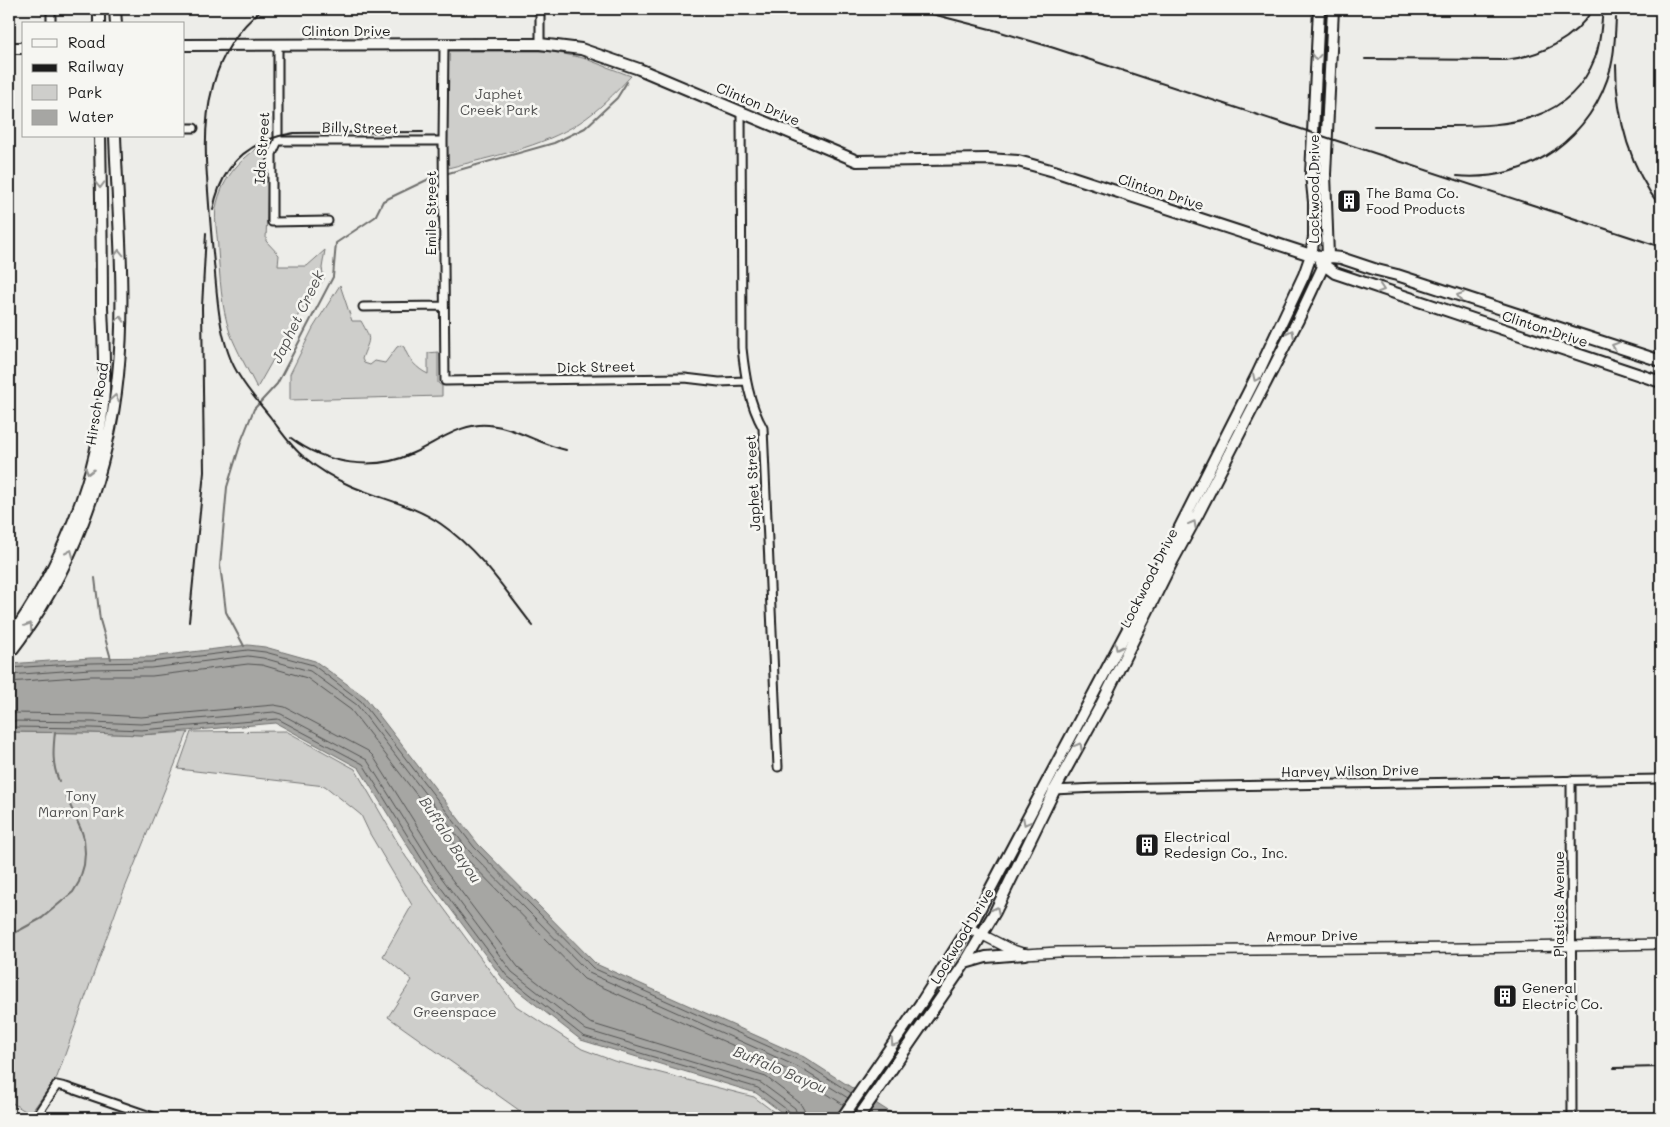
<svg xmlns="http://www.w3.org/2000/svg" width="1670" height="1127" font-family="Mali,sans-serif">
<rect width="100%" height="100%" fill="#edede9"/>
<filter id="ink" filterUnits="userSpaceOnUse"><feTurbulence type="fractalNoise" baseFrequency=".02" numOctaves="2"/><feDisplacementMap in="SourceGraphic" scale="10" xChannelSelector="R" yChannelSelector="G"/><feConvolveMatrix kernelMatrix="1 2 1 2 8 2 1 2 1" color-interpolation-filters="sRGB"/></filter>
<g filter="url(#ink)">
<!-- green -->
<path fill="#cececb" stroke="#757574" d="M447 51H546L564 54 583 58 631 76C615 93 598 111 579 123 542 147 491 157 448 168L446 133Z
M269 141 266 241 279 255 278 266H307L325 250 322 268 324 279 300 312 257 388C248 370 237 351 230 333 221 306 220 278 218 250 218 237 214 221 216 208 222 176 243 156 269 141Z
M340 285 352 321H361C373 342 369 338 362 359L364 363 370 365 375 361 385 363 397 347 401 345 404 347C408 359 417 369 428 374V353L438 352V383L442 386V396L290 400V374L313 328Z
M286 731 355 769 406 857 516 1006 582 1049 614 1061 754 1097 782 1118H530L388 1017 412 980 383 956 412 905 370 834 361 815 325 786 178 769 191 732Z
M9 732 92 733 141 735 188 732 117 908 57 1077 30 1114 9 1101Z"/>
<!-- water -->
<path fill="#a6a6a3" stroke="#6f6f6d" d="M248 645 265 647 315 661 365 697 478 844 596 964 804 1057 899 1118H789L756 1093 581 1040 504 980 429 880 359 768 276 723 141 735 92 733 9 732V664L90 658 151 657Z"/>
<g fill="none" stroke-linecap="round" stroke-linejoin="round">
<!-- shore -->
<path stroke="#535352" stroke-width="1" d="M9 668 90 663 151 662 248 650 265 652 313 665 361 701 474 847 593 968 801 1061 851 1093
M9 675 90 669 151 668 248 656 263 658 310 671 357 705 469 851 589 973 798 1067 848 1098
M9 682 90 676H152L248 664 262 665 307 678 351 710 464 856 584 979 795 1073 844 1105
M9 713 92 714 141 717 274 705 285 707 368 751 373 756 444 869 518 967 590 1023 766 1077 800 1103 804 1110 806 1118
M9 721 92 722 141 724 274 712 281 714 367 760 438 873 512 972 586 1030 761 1083 795 1108 798 1118
M9 727 92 728 141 730 278 719 363 764 433 877 507 976 583 1036 758 1088 790 1112 792 1118"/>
<!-- stream -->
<path stroke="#6f6f6d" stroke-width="2" d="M445 174 554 143 585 128 617 98 627 82
M95 578 100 620 111 659
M244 646 226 612 223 587 220 566 227 487 242 439 254 409 277 384 333 277 336 243 375 217 383 201 431 178 440 175
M55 732C53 750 52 765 59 781
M9 936 42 918 73 892 79 882 84 865 85 853 84 839 82 832 66 796"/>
<!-- minor casing -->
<g stroke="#1c1c1c" stroke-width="11">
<path id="minor" d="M540 9V44
M51 24V9
M444 44 443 141 445 381 685 378 719 382 746 381
M278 45V141L272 154V222L328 221
M741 111 742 348C745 376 749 403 763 428L778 767
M184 128H194
M278 141H443
M363 307 444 306
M1571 780 1572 1118
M1052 790 1098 788 1661 779
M35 1118 57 1085 66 1087 156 1118"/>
</g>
<!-- tertiary casing -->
<g stroke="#1c1c1c" stroke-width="12">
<path id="tertiary" d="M969 928 1010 949 1025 954 1058 952 1468 948 1661 944"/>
</g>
<!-- secondary casing -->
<g stroke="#1c1c1c" stroke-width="14">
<path id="secondary" d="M99 9V24
M115 9 116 24
M184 45 540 44 581 49 639 69 857 161 988 159 1018 161 1054 171 1311 255 1341 258 1377 270 1397 275 1661 361
M9 48H24
M1320 262 1335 273 1661 382
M9 639C59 571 100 475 104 390 105 363 103 334 102 307 102 250 101 193 100 136
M9 654C71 574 108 475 118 375 126 298 118 214 115 136
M965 963 986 957 1025 954
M842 1118 921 1003 975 918 1140 606 1257 375 1304 275 1311 255 1314 237V202L1311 174 1319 9
M858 1118 965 963 995 912 1055 789 1101 705 1173 560 1198 514 1298 320 1328 256 1325 174 1333 9"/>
</g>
<!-- minor -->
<use href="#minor" stroke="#f6f6f2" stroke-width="7"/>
<!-- tertiary -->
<use href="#tertiary" stroke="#f6f6f2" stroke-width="9"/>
<!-- secondary -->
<use href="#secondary" stroke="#f6f6f2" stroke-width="10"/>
<!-- rail -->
<path stroke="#1c1c1c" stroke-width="2" d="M263 9C210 50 202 114 207 177 209 206 211 234 214 263 217 293 218 323 228 352 236 377 255 398 271 418 281 431 291 447 304 457 317 468 335 479 351 486 381 499 414 505 441 524 479 550 505 590 533 626
M913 9 994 30 1054 48 1661 247
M1365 59 1505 60C1540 56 1574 40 1593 9
M1616 65C1616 118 1629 166 1661 208
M1374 126C1399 126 1425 126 1450 126 1509 126 1570 122 1595 58 1601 43 1601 25 1603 9
M1457 176C1529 183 1593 137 1611 67 1615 51 1615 34 1616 18
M213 210C221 165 249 140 294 133L423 132
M291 438C325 464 374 472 413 453 435 443 455 427 479 425 510 423 537 444 566 450
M189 622 204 472 202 307 206 233
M1614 1068 1661 1067"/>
</g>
<!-- one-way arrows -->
<defs><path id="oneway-chevron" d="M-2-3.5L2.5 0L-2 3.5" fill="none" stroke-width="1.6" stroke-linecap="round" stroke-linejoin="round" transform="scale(1.25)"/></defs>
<g stroke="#949492">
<use href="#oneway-chevron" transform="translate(1316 57) rotate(94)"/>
<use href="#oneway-chevron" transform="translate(100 185) rotate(89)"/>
<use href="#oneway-chevron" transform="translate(119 253) rotate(-92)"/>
<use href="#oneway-chevron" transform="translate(1381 289) rotate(18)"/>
<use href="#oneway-chevron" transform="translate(1460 296) rotate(-162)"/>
<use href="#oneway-chevron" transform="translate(120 319) rotate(-89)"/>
<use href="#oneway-chevron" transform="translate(1291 333) rotate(-63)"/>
<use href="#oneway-chevron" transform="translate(1615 346) rotate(-161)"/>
<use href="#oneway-chevron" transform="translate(1256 378) rotate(116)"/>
<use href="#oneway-chevron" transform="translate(115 398) rotate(-81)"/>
<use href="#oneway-chevron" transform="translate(89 471) rotate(104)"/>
<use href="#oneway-chevron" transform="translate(1193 524) rotate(-61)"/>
<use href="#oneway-chevron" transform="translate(70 553) rotate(-66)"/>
<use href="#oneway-chevron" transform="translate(29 626) rotate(-57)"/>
<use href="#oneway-chevron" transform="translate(1118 647) rotate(117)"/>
<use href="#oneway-chevron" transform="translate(1079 746) rotate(-61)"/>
<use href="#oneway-chevron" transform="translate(1026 822) rotate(118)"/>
<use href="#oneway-chevron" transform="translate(996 910) rotate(-63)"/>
<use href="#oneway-chevron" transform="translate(894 1043) rotate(124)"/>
</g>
</g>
<!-- icons -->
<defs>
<g id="building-square" transform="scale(1.25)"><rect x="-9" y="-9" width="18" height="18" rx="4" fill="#1c1c1c" stroke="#f6f6f2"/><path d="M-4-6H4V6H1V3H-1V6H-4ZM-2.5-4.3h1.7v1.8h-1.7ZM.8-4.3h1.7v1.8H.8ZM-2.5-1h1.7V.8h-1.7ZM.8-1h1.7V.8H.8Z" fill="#fff"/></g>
</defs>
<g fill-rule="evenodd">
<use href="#building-square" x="1349" y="201"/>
<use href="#building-square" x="1147" y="845"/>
<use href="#building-square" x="1505" y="996"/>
</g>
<g text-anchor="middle" stroke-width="5" stroke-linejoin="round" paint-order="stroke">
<!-- street labels -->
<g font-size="14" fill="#1c1c1c" stroke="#f6f6f2">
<text x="346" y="36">Clinton Drive</text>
<text transform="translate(758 104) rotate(23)" y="5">Clinton Drive</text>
<text transform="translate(360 128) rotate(1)" y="5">Billy Street</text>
<text transform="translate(262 148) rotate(-86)" y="5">Ida Street</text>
<text transform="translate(1314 189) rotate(-90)" y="5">Lockwood Drive</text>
<text transform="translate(1161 192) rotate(18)" y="5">Clinton Drive</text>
<text transform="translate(431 213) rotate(-90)" y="5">Emile Street</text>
<text transform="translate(1545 329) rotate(18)" y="5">Clinton Drive</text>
<text transform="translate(596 367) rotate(-1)" y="5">Dick Street</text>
<text transform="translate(97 404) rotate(-81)" y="5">Hirsch Road</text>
<text transform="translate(753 483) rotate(-93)" y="5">Japhet Street</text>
<text transform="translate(1149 578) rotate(-63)" y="5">Lockwood Drive</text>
<text transform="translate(1350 771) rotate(-1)" y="5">Harvey Wilson Drive</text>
<text transform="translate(1559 904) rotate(-90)" y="5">Plastics Avenue</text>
<text transform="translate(962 936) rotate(-59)" y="5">Lockwood Drive</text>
<text transform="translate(1312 936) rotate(-1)" y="5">Armour Drive</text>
</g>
<!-- park labels -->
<g font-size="14" fill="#515151" stroke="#f6f6f2">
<text x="499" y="99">Japhet<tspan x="499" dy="16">Creek Park</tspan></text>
<text x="81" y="801">Tony<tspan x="81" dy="16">Marron Park</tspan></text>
<text x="455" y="1001">Garver<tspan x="455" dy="16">Greenspace</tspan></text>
</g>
<!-- poi labels -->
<g font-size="14" fill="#1c1c1c" stroke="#f6f6f2" text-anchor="start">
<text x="1366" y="198">The Bama Co.<tspan x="1366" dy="16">Food Products</tspan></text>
<text x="1164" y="842">Electrical<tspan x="1164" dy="16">Redesign Co., Inc.</tspan></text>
<text x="1522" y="993">General<tspan x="1522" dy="16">Electric Co.</tspan></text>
</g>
<!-- water labels -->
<g font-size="15" font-style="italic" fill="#535352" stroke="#f6f6f2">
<text transform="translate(298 317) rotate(-64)" y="5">Japhet Creek</text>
<text transform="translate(450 840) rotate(57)" y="5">Buffalo Bayou</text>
<text transform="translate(780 1070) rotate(23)" y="5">Buffalo Bayou</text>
</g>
</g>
<!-- margin -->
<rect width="1670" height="1127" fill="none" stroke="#f6f6f2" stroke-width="30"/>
<rect x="15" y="15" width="1640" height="1097" fill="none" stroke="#1c1c1c" stroke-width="2" filter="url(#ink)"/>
<!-- legend -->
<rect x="22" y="22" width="162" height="115" fill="#f6f6f2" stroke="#9f9f9c"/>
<rect x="32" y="39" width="25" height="8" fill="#f6f6f2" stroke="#9f9f9c"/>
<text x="68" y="48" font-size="15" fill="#1c1c1c">Road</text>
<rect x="32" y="64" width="25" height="8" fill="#1c1c1c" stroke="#9f9f9c"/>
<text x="68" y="72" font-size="15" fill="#1c1c1c">Railway</text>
<rect x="32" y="85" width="25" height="15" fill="#cececb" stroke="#9f9f9c"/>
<text x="68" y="98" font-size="15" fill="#1c1c1c">Park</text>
<rect x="32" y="110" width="25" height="15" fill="#a6a6a3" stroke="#9f9f9c"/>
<text x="68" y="122" font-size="15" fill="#1c1c1c">Water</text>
</svg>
